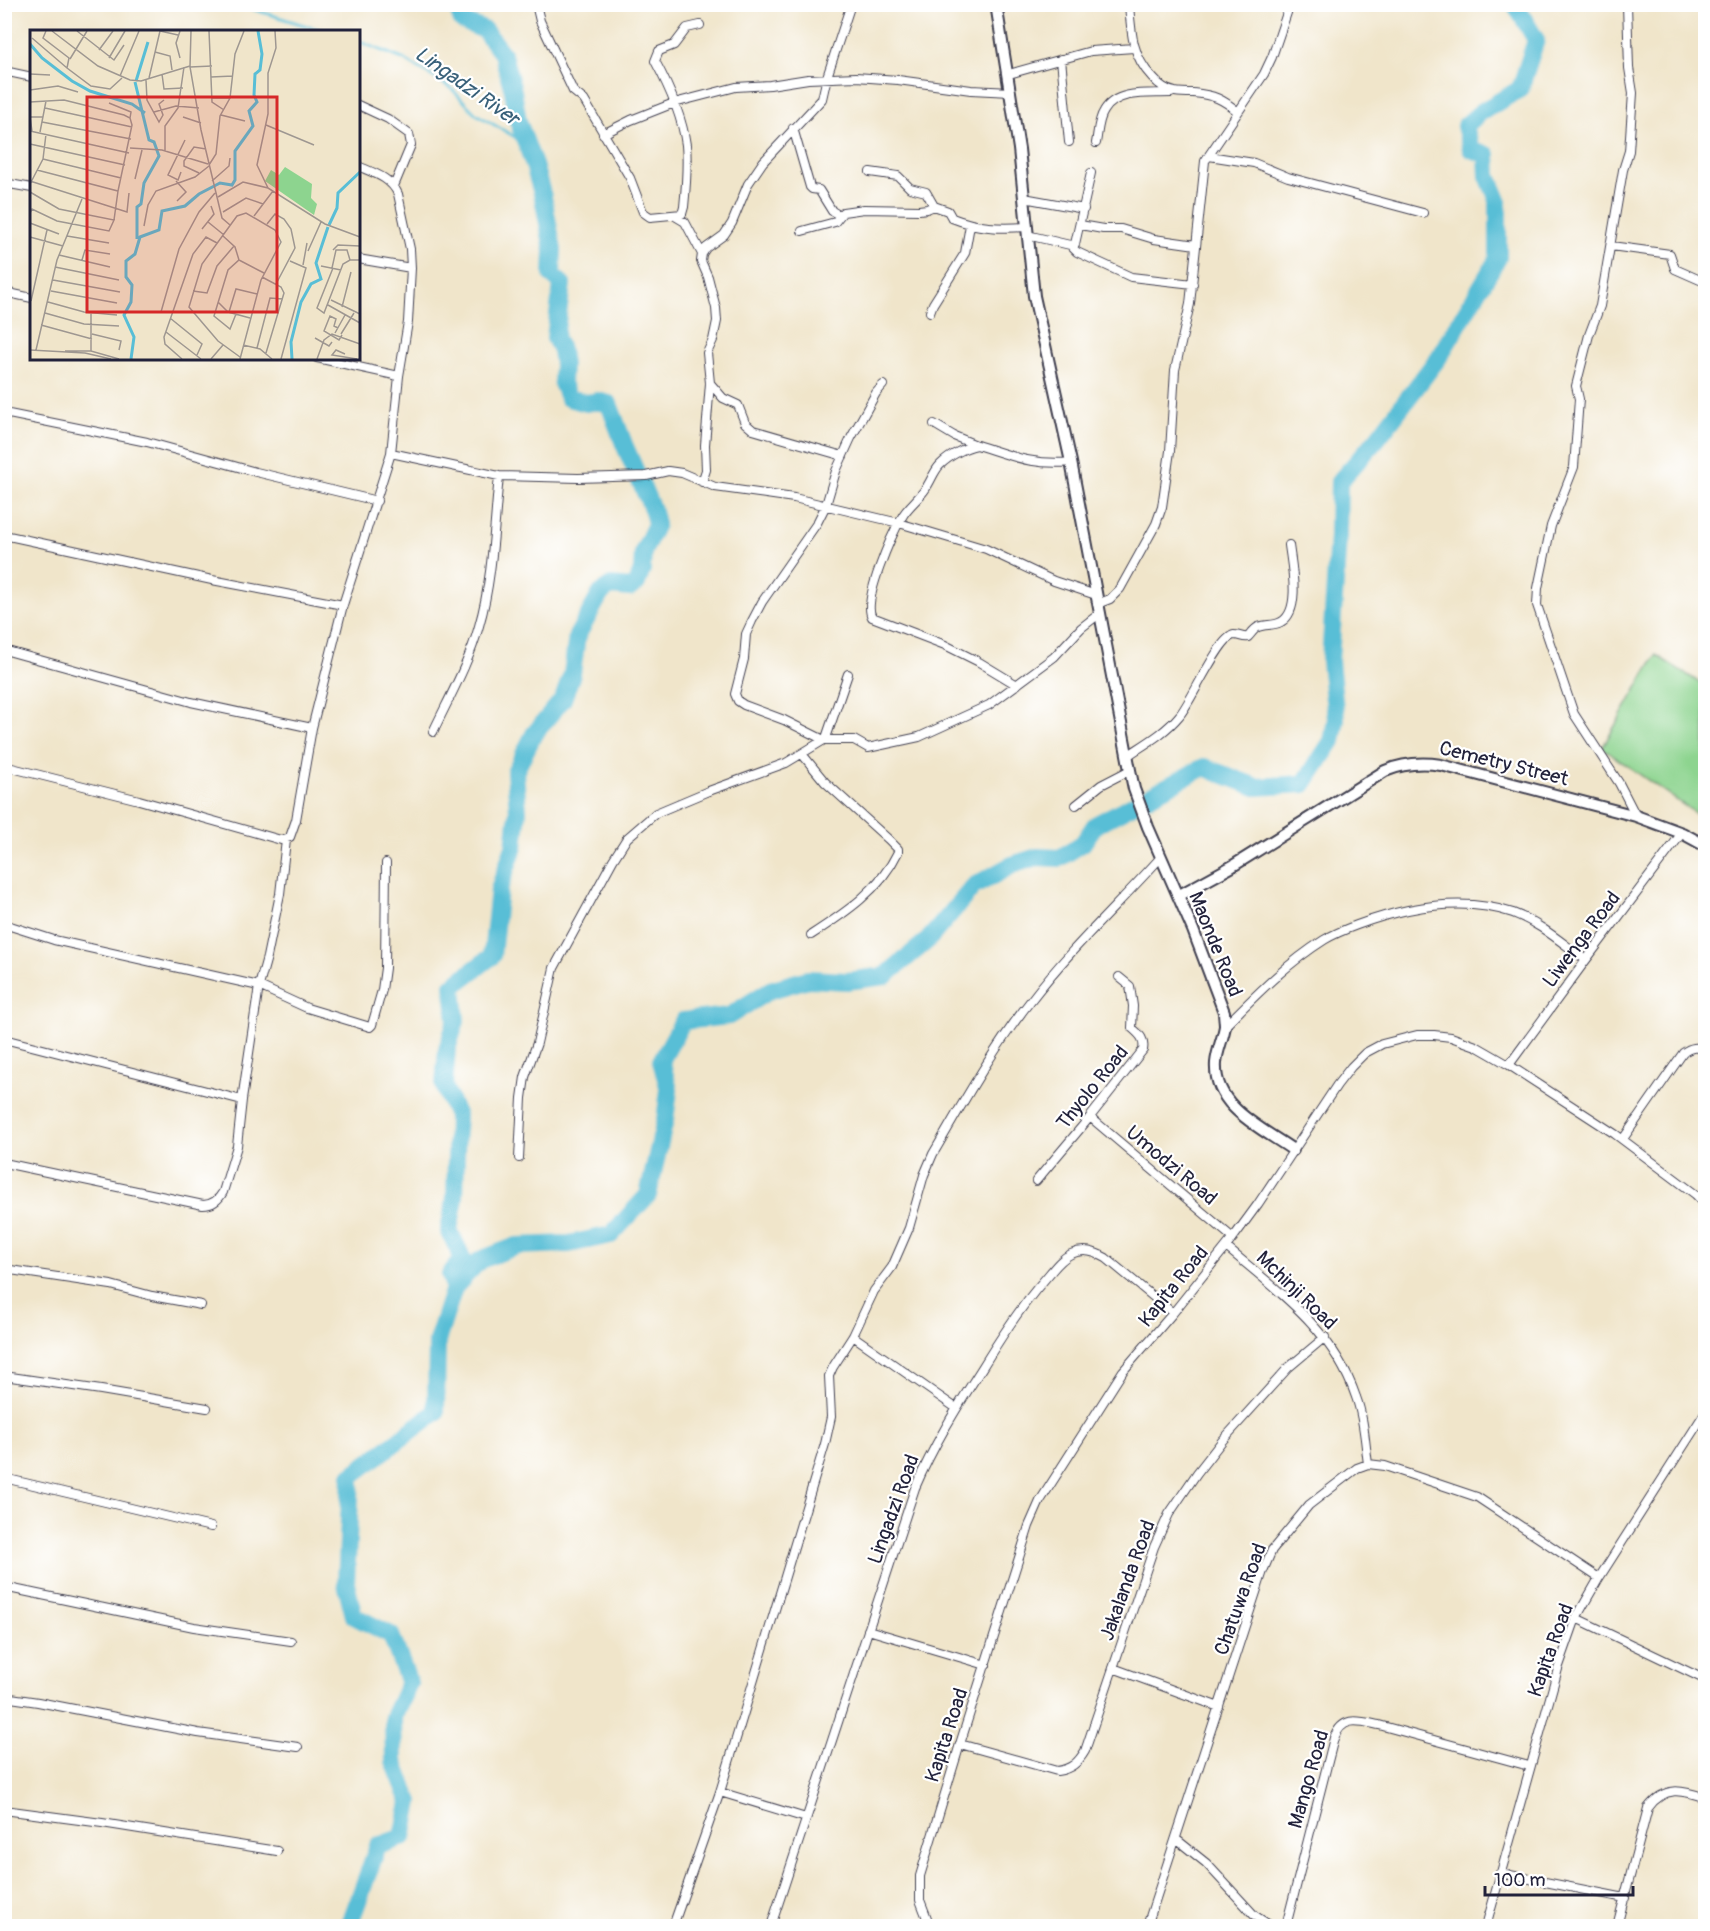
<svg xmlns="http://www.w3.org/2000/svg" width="1710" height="1931" font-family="Pangolin,sans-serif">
<rect width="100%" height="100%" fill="#fff"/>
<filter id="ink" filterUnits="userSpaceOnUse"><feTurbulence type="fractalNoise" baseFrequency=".0167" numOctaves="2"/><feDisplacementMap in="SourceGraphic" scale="12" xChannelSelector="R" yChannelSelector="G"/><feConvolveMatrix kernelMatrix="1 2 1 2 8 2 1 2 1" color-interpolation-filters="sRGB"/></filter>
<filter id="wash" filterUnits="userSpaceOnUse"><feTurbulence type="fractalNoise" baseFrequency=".008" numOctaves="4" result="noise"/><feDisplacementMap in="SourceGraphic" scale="24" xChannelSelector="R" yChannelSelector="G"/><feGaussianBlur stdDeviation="1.35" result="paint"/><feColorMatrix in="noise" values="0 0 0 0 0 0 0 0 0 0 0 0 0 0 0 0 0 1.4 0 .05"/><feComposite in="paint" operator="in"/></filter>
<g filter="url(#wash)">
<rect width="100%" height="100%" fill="#f0e5ca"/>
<!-- green -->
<path fill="#8dd48f" stroke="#587b65" stroke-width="1.5" d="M1656 655 1705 686V820L1602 748Z"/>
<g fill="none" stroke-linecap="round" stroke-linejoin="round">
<!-- stream -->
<path stroke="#58bed6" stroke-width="3" d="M236 4 327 32
M358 41 405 60 451 88 476 114 525 143"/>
<!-- river -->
<path stroke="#58bed6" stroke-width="18" d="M454 1287 450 1275 462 1258 449 1230 455 1198 457 1116 444 1086 447 1049 456 1021 453 986 492 956 499 889 514 847 518 811 515 772 534 734 563 699 572 674 577 636 601 593 611 586 630 588 637 583 642 570 643 552 656 524 653 511 624 444 609 404 597 401 587 403 568 398 562 383 563 365 561 350 555 338 562 284 552 275 553 250 543 197 534 165 518 121 513 91 503 55 484 30 462 21 456 4
M349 1926 378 1846 403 1837 410 1802 394 1761 393 1717 409 1683 391 1635 354 1616 346 1584 351 1476 436 1412 437 1341 454 1288 480 1260 517 1246 569 1244 611 1235 648 1195 665 1120 669 1090 661 1061 683 1021 729 1016 770 990 808 979 847 981 885 976 928 940 974 886 1012 865 1037 857 1060 858 1083 843 1095 825 1204 767 1256 787 1304 784 1332 741 1336 719 1330 661 1338 536 1339 482 1377 439 1439 357 1498 258V200L1488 176 1487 155 1471 149 1465 126 1481 112 1520 89 1536 40 1515 4"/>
</g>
</g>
<g filter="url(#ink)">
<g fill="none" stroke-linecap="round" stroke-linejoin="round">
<!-- street casing -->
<g stroke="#413f50" stroke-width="10">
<path id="street" d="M536 4 540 21 573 91 584 100 630 178 643 212 650 217 682 214 684 207C686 187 688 166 686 145 682 115 669 87 655 61L659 51 674 45 687 28 700 25
M1129 4C1131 32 1132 56 1152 77 1158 84 1165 90 1175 92 1181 93 1187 93 1193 93 1214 95 1223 99 1238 112
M1627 4 1629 68 1633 93 1629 151 1623 170 1600 306 1589 335 1576 386 1579 399 1574 467 1551 526 1538 588 1537 605 1574 714 1619 783 1636 816
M1061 59 1069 142
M4 71 32 77
M1009 74 1091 51 1134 48
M358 105 388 119 409 134 411 145 394 186
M793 128 810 187 812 189 819 190 832 211 839 215
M603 134 631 120 674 103 736 87 770 85 808 79 856 77 898 80 971 90 1011 92
M1096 143C1098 133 1098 120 1104 111 1116 89 1150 94 1171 93
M1209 156 1254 163 1288 177 1423 213
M870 172 898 176 910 188 926 192 934 206 948 211 952 218C977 228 1000 229 1026 227
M4 183 32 188
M1024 198 1084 209
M675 216 685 222 702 254
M1080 225 1103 229H1121L1154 239 1196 245
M802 231 835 222 843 212 864 209 919 210 927 209 934 206
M1027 235 1070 245 1075 244 1091 173
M1070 245 1077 252 1131 277 1193 284
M1611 246 1670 254 1675 269 1700 280 1706 279
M358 259 411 268
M4 292 32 298
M930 312 933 304 965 253 970 225
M317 358 399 376
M710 383 723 398 738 405 745 423 753 430 843 456
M4 413 147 442 256 472 377 501
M934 424 954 436 976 445
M391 453 499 476 578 478 646 476 668 471 682 473 715 487 794 498 899 523 986 549 1054 581 1096 595
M702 482 706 470 705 445 710 383 707 353 713 340 717 321 716 308 708 277 701 261 702 254 706 248 724 235 732 223 748 184 763 162 822 99 827 77 851 4
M4 535 212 580 343 605
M1097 604 1110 599 1120 589 1156 524 1162 507 1170 451 1175 370 1190 304 1205 161 1264 74 1272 57 1290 4
M4 650 191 702 312 728
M848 674 826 738 824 740 784 720 744 705 738 701 735 694 744 659 746 634 752 621 762 602 817 523 826 505 836 471 851 438 876 393 883 385
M1017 685 979 662 945 645 872 617C862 601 892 534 902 517 908 506 919 499 926 488 931 481 934 471 940 465 949 456 965 447 977 445 1012 456 1034 466 1071 462
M433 732C449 698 469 663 479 626 493 578 494 525 499 476
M802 754 825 782 888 839 898 849V852C880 890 845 913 811 935
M1127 756C1145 744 1165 733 1179 716 1191 703 1219 637 1234 635 1239 635 1243 638 1248 637 1251 634 1254 629 1258 627 1265 624 1274 626 1281 622 1302 611 1291 563 1289 545
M4 766 139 800 281 840 290 837 296 820 312 728 343 605 391 453 399 376 408 322 411 268 410 249 398 194C391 178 374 173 358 166
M1076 805 1101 785 1130 770
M4 924 54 940 259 986 307 1008 370 1027 372 1025 382 990 385 968 386 863
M1225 1026C1256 995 1286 964 1324 940 1334 934 1346 929 1357 925 1406 907 1462 896 1513 913 1540 923 1563 944 1586 960
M4 1039 242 1100 237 1146 223 1192C218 1201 212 1205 203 1205L4 1163
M1509 1065 1586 960 1682 833
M242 1100 259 986 267 957 280 894 286 840
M1090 1117 1233 1238
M1623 1139 1683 1053C1691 1047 1697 1046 1706 1051
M519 1158 522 1098 525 1077 537 1043 554 968 613 860 627 838 656 813 706 792 786 763 824 740H854L868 748 919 737 989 705 1054 657 1081 628 1099 614
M1036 1181 1090 1117 1143 1050C1145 1039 1140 1035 1132 1028L1133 1006 1130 986 1119 977
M1226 1247C1278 1291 1333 1329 1356 1397 1364 1418 1365 1442 1368 1464
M4 1269 111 1285 152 1296 201 1305
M853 1336 956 1408
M4 1376 101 1390 207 1408
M4 1478 211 1527
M4 1587 194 1627 291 1641
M1576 1618 1706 1680
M868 1630 986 1665
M1113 1668 1219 1707
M4 1697 38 1702 198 1733 298 1747
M960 1744 1057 1771C1071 1769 1078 1763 1085 1751L1154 1547 1169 1514 1197 1473 1222 1441 1288 1368 1325 1337
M720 1792 806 1818
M4 1810 102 1823 277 1851
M1176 1839 1206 1863 1254 1915 1271 1926
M1500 1873 1625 1898
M673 1926 720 1792 825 1444 831 1417 829 1376 833 1367 853 1336 874 1291 892 1267 909 1228 924 1175 933 1154C964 1101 994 1047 1032 999 1071 948 1118 905 1161 857
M771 1926 915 1488C933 1446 957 1407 982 1368 1001 1337 1021 1306 1045 1279 1053 1270 1060 1259 1071 1254 1084 1248 1095 1252 1106 1258L1173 1313
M930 1926 920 1900V1876L960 1744 1029 1526 1040 1501 1123 1371 1173 1313 1233 1238 1258 1204 1337 1085 1351 1067 1365 1053 1382 1044 1417 1035H1434L1451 1037 1476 1046 1509 1065 1615 1134 1695 1194 1706 1205
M1147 1926 1263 1571 1272 1550 1309 1505 1357 1468 1368 1464 1385 1466 1477 1497 1599 1578
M1286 1926 1334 1738C1343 1715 1359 1721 1379 1725L1529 1766
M1486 1926 1558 1669 1576 1618 1599 1578 1706 1411
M1617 1926 1648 1808C1665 1785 1682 1790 1706 1798"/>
</g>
<!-- secondary casing -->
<g stroke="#413f50" stroke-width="14">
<path id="secondary" d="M996 4 1019 149 1034 296 1071 462 1130 770 1134 789 1148 827 1193 930 1224 1012C1224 1016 1225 1022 1225 1026 1223 1039 1217 1050 1216 1063 1213 1107 1262 1128 1293 1150
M1178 896 1231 867 1385 771C1404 763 1421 762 1441 765L1636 816 1682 833 1706 846"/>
</g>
<!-- street -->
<use href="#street" stroke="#fff" stroke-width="8"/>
<!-- secondary -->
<use href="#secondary" stroke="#fff" stroke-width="10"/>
</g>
</g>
<g text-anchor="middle" stroke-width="4.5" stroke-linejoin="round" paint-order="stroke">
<!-- street labels -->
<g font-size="20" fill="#22223b" stroke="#fff">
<text transform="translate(1504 763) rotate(14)" y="7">Cemetry Street</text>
<text transform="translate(1581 939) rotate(-53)" y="7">Liwenga Road</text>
<text transform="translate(1216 944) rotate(68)" y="7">Maonde Road</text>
<text transform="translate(1092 1087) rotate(-51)" y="7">Thyolo Road</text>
<text transform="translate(1172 1165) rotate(40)" y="7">Umodzi Road</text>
<text transform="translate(1173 1286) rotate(-51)" y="7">Kapita Road</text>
<text transform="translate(1297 1290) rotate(44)" y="7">Mchinji Road</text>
<text transform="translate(893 1509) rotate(-70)" y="7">Lingadzi Road</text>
<text transform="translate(1127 1580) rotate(-70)" y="7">Jakalanda Road</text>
<text transform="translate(1240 1599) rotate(-70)" y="7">Chatuwa Road</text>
<text transform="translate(1550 1650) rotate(-70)" y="7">Kapita Road</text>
<text transform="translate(946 1735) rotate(-72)" y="7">Kapita Road</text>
<text transform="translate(1308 1779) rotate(-74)" y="7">Mango Road</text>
</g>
<!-- water labels -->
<g font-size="21" font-style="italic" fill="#386079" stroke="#fff">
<text transform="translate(467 86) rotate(35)" y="7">Lingadzi River</text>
</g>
</g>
<!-- overview -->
<g transform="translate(30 30)">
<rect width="330" height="330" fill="#f0e5ca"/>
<path d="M255 137 282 154 281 168 287 174 284 185 235 151 241 140 249 145Z" fill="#8dd48f"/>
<path fill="none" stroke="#58bed6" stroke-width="3" d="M0 14 12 28 42 51 60 61 102 74 115 83M106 51 118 12M105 52 119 110 124 112 129 126 114 153 111 174 107 177V209M299 195 307 178 308 163 330 142M101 329 104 307 94 285 101 272 102 255 96 247V231L105 224 110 207 129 200 132 181 155 176 169 164 190 153 202 155 205 150V121L223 96 219 81 227 72 224 65 225 44 230 40 232 24 228 1M262 329 261 312 271 272 281 254 291 249 286 233 298 197"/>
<path fill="none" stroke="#9e9791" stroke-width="1.5" d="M16 1 13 8 39 28 37 38 61 56 80 59 92 48M22 1 68 36 100 50 111 51 160 36M47 1 84 30 94 15M130 1 148 5M161 1 160 37 171 100 192 188 200 195M179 1 182 72 194 80M2 8 37 38M69 20 83 1M125 22 140 26 142 40M79 28 95 1M150 28 146 13 150 1M40 29 57 1M160 37 182 36M0 44 20 45M132 44 134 59 153 58M90 46 109 1M181 47 203 46M119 48 130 1M116 50 117 70 129 92 133 85 129 74 134 70M0 60 28 56 48 62M182 68H200M0 72 34 70 94 85 100 88 102 95 88 161 7 140M79 73 101 82 100 88M15 78 102 97M124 82 146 76 169 78M191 85 215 91M153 87 171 93M12 92 101 109M236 95 284 115M0 101 99 123M2 101 0 87H13M10 102 16 71M0 114 95 135M100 118 132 120 178 134M135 121V96L148 78 154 37M13 129 91 148M179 135 186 124 190 86 200 68 205 24 214 1M151 142 148 150 138 145 155 110M169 143 154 136V131L164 117 176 119M105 149 112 120M0 151 97 182 99 163M146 151 156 162 147 171M182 151 199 136 200 128M0 154 13 129 16 104M238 158 227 135 238 84V43L246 18 245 1M0 162 29 179 84 190 79 201 27 191 2 179 0 183M188 167 213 152 238 158 295 194 330 207M193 182 216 168 233 174M224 186 243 161M84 190 88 161M178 192 194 205M0 193 29 204M237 194 245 184 254 189 261 199 265 218 246 254M114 196 118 175 126 161 165 147 179 136M172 199 184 184 181 176M37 206 79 213M193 206 205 217 209 230M0 207 33 216M303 220 308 215 330 216M278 221 291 192M29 225 80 237M52 230 55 220 80 224M273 235 277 213M291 236 311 240M25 237 89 250M302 238 306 220H317L320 230M303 238 287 278 294 283 313 234 320 230H330M232 247 251 257 254 263 236 323M23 250 90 262M21 261 87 273M163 261 177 263 187 236 204 216M301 270 330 284M1 271 17 200M18 272 54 282 87 285M188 272 198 282 220 288M298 275 330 293M312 277 321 242M131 282 149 219 169 182 185 163M199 282 206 259 227 264M15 283 54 294 89 296M206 284 200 299 184 286 198 240 209 230 234 243M140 288 172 314 167 325M11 295 62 309M308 298 304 296 306 289 300 286 294 301 309 310 312 305M136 302 171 329M305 303 315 285M62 304 91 311 89 320M311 304 324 283M285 308 299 316 302 312M213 315 230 319 242 329M227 318 240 268 253 269M0 320 55 323 81 329M6 320 27 230 52 169M35 321H61L89 329M61 321V283M315 324 306 320 302 325 327 329M152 329 135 314 134 307 163 224 176 207 187 213M181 329 193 315M210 329 231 250 251 212 245 200 216 183 207 186 172 234 159 277 188 311 210 327M251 329 276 238 260 231M287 329 294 310 302 304 330 314"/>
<path fill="#d62828" fill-opacity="0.15" stroke="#d62828" stroke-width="3" d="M57 67H247V282H57Z"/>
<rect width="330" height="330" fill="none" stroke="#22223b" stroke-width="3"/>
</g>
<!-- margin -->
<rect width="1710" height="1931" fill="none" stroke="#fff" stroke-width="24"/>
<!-- scale -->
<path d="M1485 1886v9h148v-9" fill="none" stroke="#22223b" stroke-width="3"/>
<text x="1494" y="1886" font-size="18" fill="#22223b" stroke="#ffffff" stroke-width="4.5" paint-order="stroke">100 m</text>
</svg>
